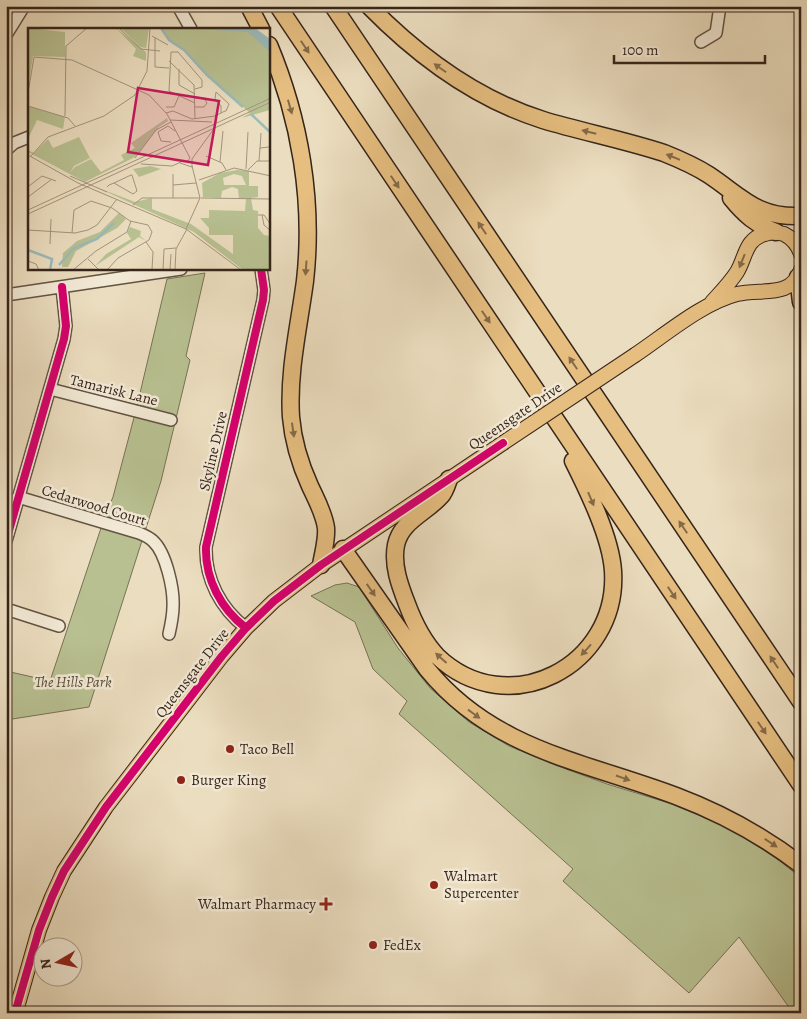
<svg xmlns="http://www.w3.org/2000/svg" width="807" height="1019" font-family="Alegreya,serif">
<rect width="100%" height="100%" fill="#ebddbf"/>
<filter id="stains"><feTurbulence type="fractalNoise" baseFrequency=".004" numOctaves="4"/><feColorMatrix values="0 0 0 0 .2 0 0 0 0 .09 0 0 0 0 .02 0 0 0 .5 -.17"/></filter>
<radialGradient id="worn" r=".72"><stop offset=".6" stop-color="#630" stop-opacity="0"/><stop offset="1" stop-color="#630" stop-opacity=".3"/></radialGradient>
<!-- green -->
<path fill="#b8c091" stroke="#777256" d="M205 273 186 356 190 360 161 481 89 707 6 720V671L50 681 104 519 113 497 136 410 167 279Z
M347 583 359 587 398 648 430 688 469 722 509 746 550 763 607 784 672 804 722 825 765 849 801 878V1013H793L739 937 689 993 563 881 573 869 399 714 407 701 373 669 355 622 311 596 335 585Z"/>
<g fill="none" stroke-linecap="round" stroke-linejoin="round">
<!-- minor casing -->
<g stroke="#635344" stroke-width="14">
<path id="minor" d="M178 6 191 29
M6 35 24 6
M701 42 716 33 720 6
M6 150 14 143 29 137
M6 295 181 269
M50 389 171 420
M18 497 139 533C144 535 149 537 153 541 166 553 174 589 173 607 173 616 171 625 169 634
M6 541 64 339 66 326 62 287
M6 609 59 626
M246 628C221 609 205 579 206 547L263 300 264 290 261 269"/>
</g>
<!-- major casing -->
<g stroke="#36251b" stroke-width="16">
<path id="major" d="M712 302C721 292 730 283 737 272 746 257 745 239 765 234 771 232 777 232 784 234 792 238 798 245 801 254
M635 355C665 335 702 303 737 294 760 288 791 299 801 270
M16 1011 39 930 52 897 64 871 106 807 222 656 246 628 274 601 321 565 503 443"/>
</g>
<!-- highway casing -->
<g stroke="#36251b" stroke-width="19">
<path id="highway" d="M249 6 261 29
M278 6 801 785
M333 6 801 702
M369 6C418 56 476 99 543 120 583 132 624 140 664 153 679 159 695 166 709 175 742 197 757 218 801 216
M269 45C300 119 314 201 305 281 299 326 288 372 291 417 293 441 300 464 310 486 316 499 324 513 326 528 327 540 323 553 321 565
M731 198C744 214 756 225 776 232
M798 277 801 302
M449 479C447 485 445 492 441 496 426 513 401 521 396 545 392 565 400 586 407 604 414 623 423 641 437 656 508 724 619 666 613 571 611 538 588 491 573 461
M343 549 427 669C493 750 583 761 676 796 721 813 763 836 801 865"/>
</g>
<!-- minor -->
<use href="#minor" stroke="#f2e9d5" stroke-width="11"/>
<!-- major -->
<use href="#major" stroke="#e6be80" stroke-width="14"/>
<!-- highway -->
<use href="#highway" stroke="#e6be80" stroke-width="16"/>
<!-- major-bridge casing -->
<g stroke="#36251b" stroke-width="16" stroke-linecap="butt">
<path id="major-bridge" d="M503 443 635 355"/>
</g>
<!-- major-bridge -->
<use href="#major-bridge" stroke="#e6be80" stroke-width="14"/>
<!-- cycleway casing -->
<g stroke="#f2e9d5" stroke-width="11">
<path id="cycleway" d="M6 541 64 339 66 326 62 287
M246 628C221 609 205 579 206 547L263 300 264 290 261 269
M15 1013 39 930 52 897 64 871 106 807 222 656 246 628 274 601 321 565 503 443"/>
</g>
<!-- cycleway -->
<use href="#cycleway" stroke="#d6006c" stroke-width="8"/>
</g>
<!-- one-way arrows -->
<defs><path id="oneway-solid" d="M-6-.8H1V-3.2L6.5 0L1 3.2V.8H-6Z" transform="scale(1.25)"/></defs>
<g fill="#856a48">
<use href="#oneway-solid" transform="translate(305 47) rotate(56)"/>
<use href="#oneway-solid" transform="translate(440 68) rotate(-145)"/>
<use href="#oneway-solid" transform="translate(290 107) rotate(74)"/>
<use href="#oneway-solid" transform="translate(589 132) rotate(-166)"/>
<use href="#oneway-solid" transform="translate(673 157) rotate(-158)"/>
<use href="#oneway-solid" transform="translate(395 182) rotate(56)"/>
<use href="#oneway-solid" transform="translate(482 228) rotate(-124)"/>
<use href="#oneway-solid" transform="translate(742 261) rotate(112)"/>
<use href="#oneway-solid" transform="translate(306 268) rotate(94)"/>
<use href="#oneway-solid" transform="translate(486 317) rotate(56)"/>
<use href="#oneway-solid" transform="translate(573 363) rotate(-124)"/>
<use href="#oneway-solid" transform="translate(293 430) rotate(82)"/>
<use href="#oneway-solid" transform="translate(591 499) rotate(67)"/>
<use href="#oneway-solid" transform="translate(683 527) rotate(-124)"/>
<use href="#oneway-solid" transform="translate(371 590) rotate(55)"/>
<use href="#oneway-solid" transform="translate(672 593) rotate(56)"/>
<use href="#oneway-solid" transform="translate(586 650) rotate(132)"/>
<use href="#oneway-solid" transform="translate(441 658) rotate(-138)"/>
<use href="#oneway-solid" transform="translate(774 662) rotate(-124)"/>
<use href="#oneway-solid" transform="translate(474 714) rotate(36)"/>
<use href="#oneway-solid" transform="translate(762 728) rotate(56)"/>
<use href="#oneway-solid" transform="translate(623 778) rotate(19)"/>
<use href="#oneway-solid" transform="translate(771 843) rotate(33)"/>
</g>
<!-- markers -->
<g fill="#8f2418" stroke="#f2e9d5" stroke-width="2">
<circle cx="230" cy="749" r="5"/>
<circle cx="181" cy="780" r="5"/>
<circle cx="434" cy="885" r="5"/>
<path d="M323.5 896.5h5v5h5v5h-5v5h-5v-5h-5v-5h5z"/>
<circle cx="373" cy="945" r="5"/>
</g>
<g text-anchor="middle" stroke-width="5" stroke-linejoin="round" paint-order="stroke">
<!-- street labels -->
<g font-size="15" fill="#36251b" stroke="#f2e9d5">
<text transform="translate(114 390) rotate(14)" y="5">Tamarisk Lane</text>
<text transform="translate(515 416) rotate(-34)" y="5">Queensgate Drive</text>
<text transform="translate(213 451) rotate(-77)" y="5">Skyline Drive</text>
<text transform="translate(94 505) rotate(17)" y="5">Cedarwood Court</text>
<text transform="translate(192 673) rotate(-52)" y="5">Queensgate Drive</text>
</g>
<!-- park labels -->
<g font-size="15" font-style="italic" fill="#564c38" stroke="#f2e9d5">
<text x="73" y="687">The Hills Park</text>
</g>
<!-- poi labels -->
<g font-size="15" fill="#36251b" stroke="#f2e9d5" text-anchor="start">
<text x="240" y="754">Taco Bell</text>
<text x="191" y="785">Burger King</text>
<text x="444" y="881">Walmart<tspan x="444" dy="17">Supercenter</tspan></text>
<text x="316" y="909" text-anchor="end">Walmart Pharmacy</text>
<text x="383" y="950">FedEx</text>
</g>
</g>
<!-- overview -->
<g transform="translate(28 28)">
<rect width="242" height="242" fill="#ebddbf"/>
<path d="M0 0 37 4V29L5 28 0 60ZM88 0 118 24V33L105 28 108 21ZM93 0H121L118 20 112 19ZM133 0H207L225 5 242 20V82L214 90 222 85 179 47 156 22 141 12ZM0 78 37 89 35 101 9 92 0 111ZM139 90 140 93 131 99 107 129 57 154 0 124V122L6 125 20 111 25 120 51 109 62 130 46 138 42 145 47 139 63 131 73 144 96 132 93 127 107 120 103 115ZM122 138 133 141 111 149 105 141ZM209 142 221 143V158H230V169L223 170 225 182 230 183V200L236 207 242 208V242H215L166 204 68 159 107 174 124 170V181L163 196 205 226V207H181V200L172 190H181V182L217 183 218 171H211L210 161 204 159 194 163 193 170 175 169 174 155 192 145ZM206 146 214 148 218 157H196L195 150ZM91 185 98 191 89 200 48 223 40 239H34L35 225 49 213 72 204ZM102 199 113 203 112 208 118 213 111 209 67 238 78 226 103 211 99 205Z" fill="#b8c091" fill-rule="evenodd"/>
<path d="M152 0H227L242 11V24L220 4Z" fill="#9bbaba"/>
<path fill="none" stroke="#9bbaba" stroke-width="2.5" d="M133 0 141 12 156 22 179 47 215 79M223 86 243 105M0 222 24 231 22 242M31 237 46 220 69 211 86 195"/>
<path fill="none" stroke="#a3937d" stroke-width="1" d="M91 0 113 21 132 23M124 8 140 17M127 10V39L141 40M141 33 166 57 167 91M151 41V57L167 66M110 62 121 67 139 86 162 130 159 134M0 65 6 29 44 32 110 62M167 75 141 63 143 24H150L174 52V59L167 61M0 78 40 90 47 98M138 79H146L151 68M167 79H176L179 75 176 70H167M138 85 145 83 164 91 187 88 197 83H198L201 76 188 64 187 71 193 78V85M37 88 38 18 59 0M142 92 184 94M143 114 133 113 130 104 140 98 147 103M232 121 233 105M0 127 50 155 158 201 213 242M3 128 20 109 76 88 107 67 119 43 122 0M178 128 194 135 198 142M107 130 128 102 143 94M231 133 232 120 241 119M192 134 195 103M152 135 164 139V131L185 102M113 136 144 138 153 134M218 141 220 104M220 142 229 133H243M42 148 79 164M171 152 206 140 243 148M145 157 168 155M1 158 14 148 28 153M79 159 81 157 86 155 103 147H104L109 163 105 166 86 155M0 169 24 151M145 170V146M173 170 243 171M105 177 114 170H172M0 182 243 70M0 186 243 74M230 187H236L243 197M234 187 236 197 243 203M158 201 172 170 164 138M0 202 47 205 60 202 69 197 89 171M44 205 46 182 63 173 84 180 102 193 120 197 124 204 121 212 90 230 79 242M118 214 125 224 124 242M22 216 23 191M60 231 71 242M0 233 8 236 11 242M45 242 68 223 99 204 103 193M135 242 136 221 148 220M142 242 143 226M147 242 148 221 159 201"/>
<path fill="#c2185b" fill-opacity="0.15" stroke="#c2185b" stroke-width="2.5" d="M110 60 191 73 180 137 100 124Z"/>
<rect width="242" height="242" fill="none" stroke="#36251b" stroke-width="2.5"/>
</g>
<!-- margin -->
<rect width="807" height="1019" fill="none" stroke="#ebddbf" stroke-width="25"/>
<rect x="8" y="8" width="792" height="1004" fill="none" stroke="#36251b" stroke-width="2.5"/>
<rect x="12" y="12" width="782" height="994" fill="none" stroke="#36251b"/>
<!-- north arrow -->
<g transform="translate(58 962) rotate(261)"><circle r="24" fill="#f2e9d5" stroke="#a79b8b"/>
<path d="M0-4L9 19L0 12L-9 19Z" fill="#8f2418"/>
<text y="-8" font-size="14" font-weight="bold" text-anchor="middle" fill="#36251b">N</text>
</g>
<!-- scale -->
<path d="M614 55v8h151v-8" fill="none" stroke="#36251b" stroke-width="2.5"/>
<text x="622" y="55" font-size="15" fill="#36251b" stroke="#f2e9d5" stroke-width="4" paint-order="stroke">100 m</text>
<rect width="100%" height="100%" filter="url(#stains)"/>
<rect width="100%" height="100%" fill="url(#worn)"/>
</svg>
